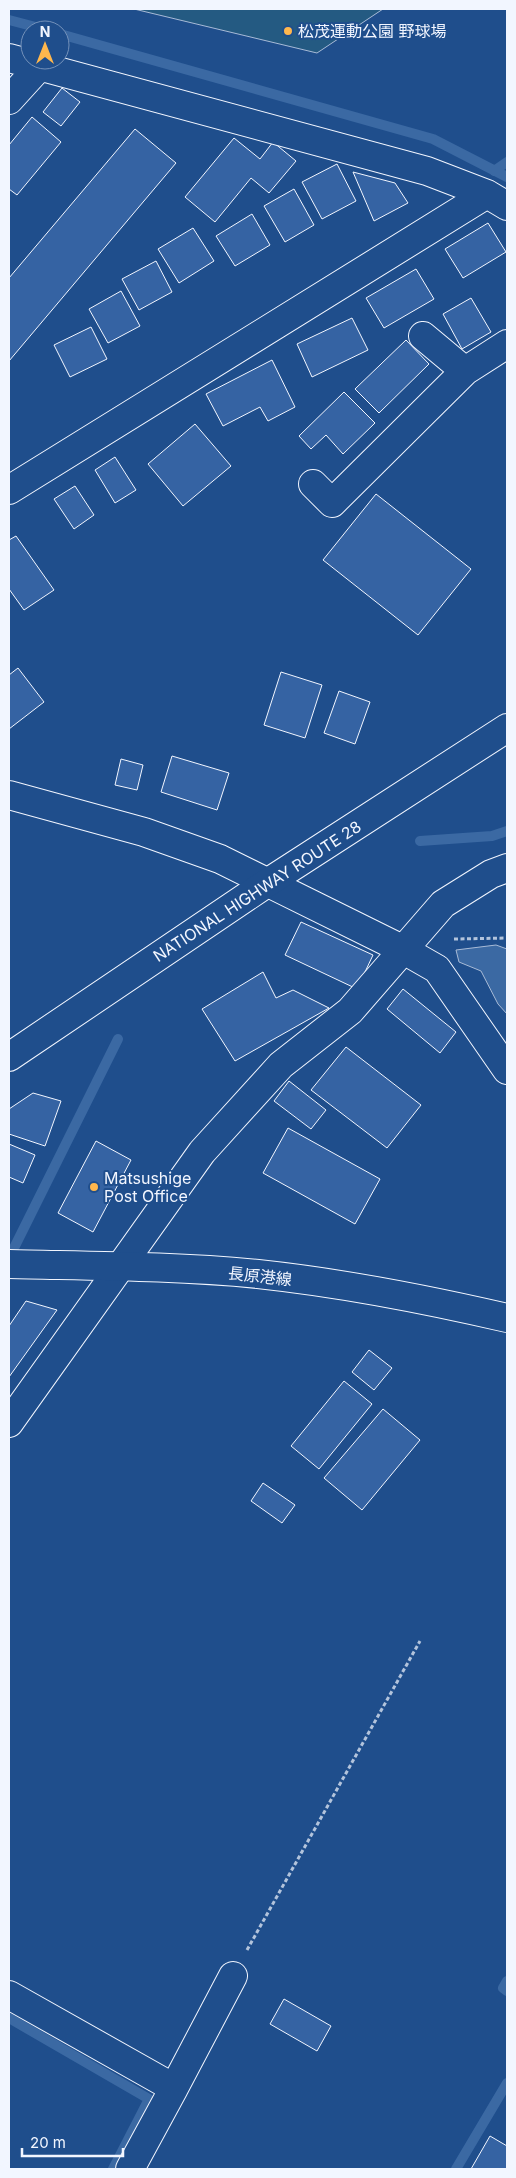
<svg xmlns="http://www.w3.org/2000/svg" width="516" height="2178" font-family="Inter,'Noto Sans JP',sans-serif">
<rect width="100%" height="100%" fill="#1f4e8c"/>
<!-- green -->
<path fill="#245a82" stroke="#a8bbd7" d="M134 9H383L317 53Z"/>
<!-- water -->
<path fill="#3b69a3" stroke="#a8bbd7" d="M496 945 507 949V1014L498 1004 481 971 459 962 456 950Z"/>
<g fill="none" stroke-linecap="round" stroke-linejoin="round">
<!-- stream -->
<path stroke="#3b69a3" stroke-width="10" d="M9 20 47 30
M60 34 433 139 507 177
M494 171 507 162
M420 841 492 836 507 831
M9 1258 118 1039
M507 1981 503 1988 507 1991
M9 2018 149 2099 113 2169
M456 2169 507 2083"/>
</g>
<!-- building -->
<path fill="#3563a3" stroke="#f2f6ff" d="M62 88 80 102 61 126 43 112Z
M32 117 61 142 17 195 9 189V145Z
M135 129 176 163 9 361V278Z
M234 138 260 159 273 142 296 161 269 193 251 178 215 222 185 197Z
M337 164 356 201 322 219 302 182Z
M353 172 395 183 408 203 374 221Z
M294 189 314 225 285 242 264 206Z
M252 214 270 245 235 266 216 236Z
M488 223 506 252 463 278 445 249Z
M193 228 214 261 179 283 158 249Z
M156 261 172 292 139 310 122 279Z
M416 269 434 299 384 328 366 298Z
M121 291 140 326 108 343 89 309Z
M471 298 491 332 462 349 443 314Z
M352 318 368 350 312 377 297 344Z
M91 327 107 359 70 377 54 345Z
M406 340 429 364 379 413 355 389Z
M272 360 295 407 268 421 260 407 223 426 206 394Z
M344 392 375 423 343 454 326 435 311 449 299 436Z
M195 424 231 466 183 506 148 464Z
M115 457 136 490 115 503 95 470Z
M75 486 94 515 74 529 54 499Z
M376 494 471 569 418 635 323 560Z
M16 536 54 590 24 610 9 589V540Z
M18 668 44 702 9 729V675Z
M281 672 322 685 305 738 264 725Z
M339 691 370 702 355 744 324 733Z
M172 756 229 773 217 810 161 792Z
M121 759 143 765 137 790 115 785Z
M301 922 373 955 357 989 285 955Z
M263 972 276 998 293 990 329 1008 235 1061 202 1009Z
M403 989 456 1032 440 1053 387 1009Z
M346 1047 421 1105 387 1148 311 1090Z
M289 1081 326 1110 311 1129 274 1101Z
M33 1093 61 1101 45 1146 9 1134V1109Z
M288 1128 380 1179 355 1224 263 1173Z
M96 1141 131 1160 93 1232 58 1213Z
M9 1144 35 1155 23 1183 9 1177Z
M26 1301 57 1310 9 1377V1326Z
M369 1350 392 1368 374 1390 352 1372Z
M344 1381 372 1404 319 1469 291 1446Z
M383 1409 420 1440 362 1510 324 1478Z
M263 1483 295 1505 282 1523 251 1501Z
M284 1999 331 2026 317 2051 270 2024Z
M490 2136 507 2146V2169H471Z"/>
<g fill="none" stroke-linecap="round" stroke-linejoin="round">
<!-- minor casing -->
<g stroke="#f2f6ff" stroke-width="30">
<path id="minor" d="M9 58 427 171 487 194 507 206
M9 100 39 67
M423 336 465 371
M313 484 332 503 465 371 507 344
M9 490 487 194
M9 795 144 832 220 859 402 949 437 969 507 1070
M9 1423 202 1152 281 1065 350 1011 443 904 491 874 507 868
M9 1995 174 2088 130 2169
M174 2088 233 1976"/>
</g>
<!-- major casing -->
<g stroke="#f2f6ff" stroke-width="30">
<path id="major" d="M9 1264C92 1266 175 1266 258 1274 342 1283 425 1299 507 1318"/>
</g>
<!-- highway casing -->
<g stroke="#f2f6ff" stroke-width="30">
<path id="highway" d="M9 1057 267 883 507 728"/>
</g>
<!-- path -->
<path stroke="#b3c4dc" stroke-width="3" stroke-dasharray="4 2.5" stroke-linecap="butt" d="M454 939 507 938
M247 1950 420 1641"/>
<!-- minor -->
<use href="#minor" stroke="#1f4e8c" stroke-width="28"/>
<!-- major -->
<use href="#major" stroke="#1f4e8c" stroke-width="28"/>
<!-- highway -->
<use href="#highway" stroke="#1f4e8c" stroke-width="28"/>
</g>
<!-- markers -->
<g fill="#ffb74d" stroke="#1f4e8c" stroke-width="2">
<circle cx="288" cy="31" r="5"/>
<circle cx="94" cy="1187" r="5"/>
</g>
<g text-anchor="middle" stroke-width="4" stroke-linejoin="round" paint-order="stroke">
<!-- poi labels -->
<g font-size="16" fill="#f2f6ff" stroke="#1f4e8c" text-anchor="start">
<text x="298" y="37">松茂運動公園 野球場</text>
<text x="104" y="1184">Matsushige<tspan x="104" dy="18">Post Office</tspan></text>
</g>
<!-- street labels -->
<g font-size="16" fill="#f2f6ff" stroke="#1f4e8c">
<text transform="translate(257 891) rotate(-33)" y="6">NATIONAL HIGHWAY ROUTE 28</text>
<text transform="translate(260 1276) rotate(6)" y="6">長原港線</text>
</g>
</g>
<!-- border -->
<rect width="516" height="2178" fill="none" stroke="#f2f6ff" stroke-width="20"/>
<!-- north arrow -->
<g transform="translate(45 45)"><circle r="24" fill="#1f4e8c" stroke="#7391ba"/>
<path d="M0-4L9 19L0 12L-9 19Z" fill="#ffb74d"/>
<text y="-8" font-size="14" font-weight="bold" text-anchor="middle" fill="#f2f6ff">N</text>
</g>
<!-- scale -->
<path d="M22 2148v8h101v-8" fill="none" stroke="#f2f6ff" stroke-width="2.5"/>
<text x="30" y="2148" font-size="15" fill="#f2f6ff" stroke="#1f4e8c" stroke-width="4" paint-order="stroke">20 m</text>
</svg>
